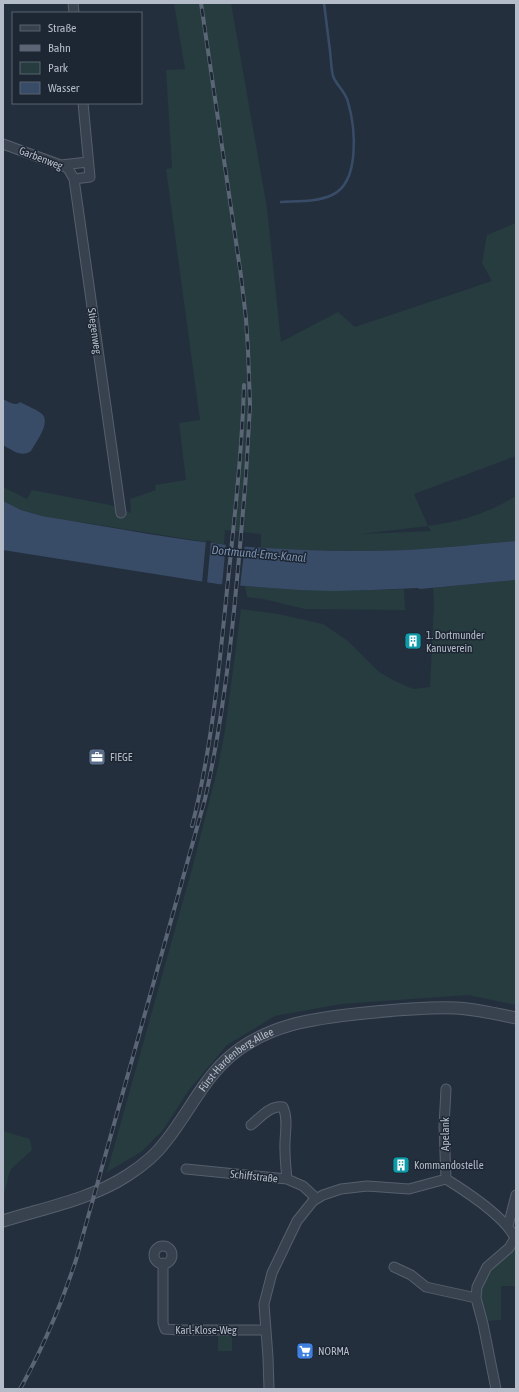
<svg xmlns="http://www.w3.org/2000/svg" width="519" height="1392" font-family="'Asap Condensed',sans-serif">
<rect width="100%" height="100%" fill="#242f3e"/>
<!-- green -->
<path fill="#263c3f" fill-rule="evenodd" d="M174 3H231L267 208 281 342 338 312 355 327 492 281 482 263 487 235 516 223V456L414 494 428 526C459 522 489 513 516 496V541C480 544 443 548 407 550 358 552 310 551 261 548V534L225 530 224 544H219L42 516 21 510 3 501V487L27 499 32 490 110 505 131 513 130 499 156 490 155 485 186 480 179 423 200 420 166 169 172 168 166 70 185 69ZM428 526 431 531 361 534Z
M516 580V1005L468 995 341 1004 275 1016 227 1045 189 1090 163 1130 141 1152 107 1172 192 869 218 767 225 730 241 609 278 614 323 624 348 641 379 672 395 681 413 689 430 687 434 604 433 588Z
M245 586C298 591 351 591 404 589L405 610 305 609 263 599 247 597Z
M3 1131 30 1139 32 1150 12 1168 9 1174 3 1199Z
M516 1246V1286H501V1320L487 1321C485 1313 480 1304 480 1296 480 1276 503 1260 516 1246Z
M218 1336H232V1351H218Z"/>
<!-- water -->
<path fill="#394c67" d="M3 399C9 402 15 407 20 402 27 406 36 409 42 414 51 423 36 442 31 451 22 458 12 450 3 445Z
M3 501 21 510 42 516C111 527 180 541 249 547 302 551 354 552 407 550 443 548 480 544 516 541V580L420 589 418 588 371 590 333 591 300 590 218 584 3 550Z"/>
<!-- pier -->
<path fill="#242f3e" d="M206 540 211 541 207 584 202 583Z
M226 542 245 544 240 587 222 586Z"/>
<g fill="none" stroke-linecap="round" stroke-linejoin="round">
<!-- stream -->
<path stroke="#394c67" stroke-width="2.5" d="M281 202C297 201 317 202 332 195 361 182 355 126 348 102 346 92 336 85 333 76 331 68 331 59 330 51 328 35 326 19 324 3"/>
<!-- minor casing -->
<g stroke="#565f6c" stroke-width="11">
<path id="minor" d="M73 3 74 13
M3 144 66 167 69 170 74 179 121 513
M61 165 88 162
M74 179 90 177 83 103
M446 1089 444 1126 446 1179
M251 1125C260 1118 270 1105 283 1107 289 1120 284 1136 285 1150 285 1160 286 1169 287 1179
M186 1169 287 1179 303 1186 316 1198
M508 1226 516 1195
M154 1255a9 9 0 1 1 18 0a9 9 0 1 1-18 0Z
M163 1263V1323L165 1329 179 1330H266
M394 1267 411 1275 426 1287 476 1298
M269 1389 268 1357 264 1304 272 1273 297 1221 313 1201 323 1195 341 1189 367 1186 409 1189 446 1179C467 1192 505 1217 515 1238L509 1248 487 1267 477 1287 476 1298 483 1324 496 1389"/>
</g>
<!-- tertiary casing -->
<g stroke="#565f6c" stroke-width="13">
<g id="tertiary">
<path id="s1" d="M3 1221C44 1208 92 1199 128 1175 142 1166 156 1155 166 1141 187 1115 201 1084 225 1061 264 1024 315 1018 365 1013 395 1010 426 1007 456 1008 476 1009 497 1014 516 1018"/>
</g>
</g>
<!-- minor -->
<use href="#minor" stroke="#38414e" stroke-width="9"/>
<!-- tertiary -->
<use href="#tertiary" stroke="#38414e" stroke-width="11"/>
<!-- rail casing -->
<g stroke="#5a6575" stroke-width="4">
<path id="rail" d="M192 826C212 748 219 669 227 590 234 522 242 454 244 385
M20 1389C43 1348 61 1305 76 1260L205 799C229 693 237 583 246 475L250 405 248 350 246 319 241 276 201 3"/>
</g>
<!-- rail -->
<use href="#rail" stroke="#1d2633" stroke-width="2.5" stroke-dasharray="8" stroke-linecap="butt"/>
</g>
<!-- icons -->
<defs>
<g id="building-square" transform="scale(0.9)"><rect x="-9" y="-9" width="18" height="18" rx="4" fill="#0f9aa8" stroke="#1d2633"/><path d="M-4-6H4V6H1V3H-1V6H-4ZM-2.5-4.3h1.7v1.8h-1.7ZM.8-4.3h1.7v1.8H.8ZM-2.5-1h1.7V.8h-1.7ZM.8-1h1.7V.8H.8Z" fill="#fff"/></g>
<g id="office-square" transform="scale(0.9)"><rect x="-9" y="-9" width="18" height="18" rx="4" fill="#5c6f8a" stroke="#1d2633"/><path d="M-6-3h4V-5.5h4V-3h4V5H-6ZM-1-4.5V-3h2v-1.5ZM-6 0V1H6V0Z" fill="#fff"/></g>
<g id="supermarket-square" transform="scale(0.9)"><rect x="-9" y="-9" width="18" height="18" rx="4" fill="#3f7fe0" stroke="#1d2633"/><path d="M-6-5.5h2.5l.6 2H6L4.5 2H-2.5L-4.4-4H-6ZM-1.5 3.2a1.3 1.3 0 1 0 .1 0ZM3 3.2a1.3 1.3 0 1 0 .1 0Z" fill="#fff"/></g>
</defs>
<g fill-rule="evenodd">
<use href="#building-square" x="413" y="641"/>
<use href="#office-square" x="97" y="757"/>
<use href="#building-square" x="401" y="1165"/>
<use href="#supermarket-square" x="305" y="1351"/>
</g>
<g text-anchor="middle" stroke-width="3" stroke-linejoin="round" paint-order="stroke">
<!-- street labels -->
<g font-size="11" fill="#b4bcc9" stroke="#1d2633">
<text transform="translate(41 158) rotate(21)" y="4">Garbenweg</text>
<text transform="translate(95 331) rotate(82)" y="4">Stiegenweg</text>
<text dy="4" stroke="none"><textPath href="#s1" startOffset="294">Fürst-Hardenberg-Allee</textPath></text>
<text transform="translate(445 1134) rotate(-90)" y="4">Apelank</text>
<text transform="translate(254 1176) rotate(6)" y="4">Schiffstraße</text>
<text x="206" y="1334">Karl-Klose-Weg</text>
</g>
<!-- poi labels -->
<g font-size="11" fill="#b4bcc9" stroke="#1d2633" text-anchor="start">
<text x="426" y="639">1. Dortmunder<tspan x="426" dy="13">Kanuverein</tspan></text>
<text x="110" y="761">FIEGE</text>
<text x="414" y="1169">Kommandostelle</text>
<text x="318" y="1355">NORMA</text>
</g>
<!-- water labels -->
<g font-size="12" font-style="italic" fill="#7c92b1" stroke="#1d2633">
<text transform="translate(259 554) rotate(5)" y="4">Dortmund-Ems-Kanal</text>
</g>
</g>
<!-- border -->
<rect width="519" height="1392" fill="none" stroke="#b4bcc9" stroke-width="8"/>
<!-- legend -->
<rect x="12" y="12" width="130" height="92" fill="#1d2633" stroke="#59626f"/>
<rect x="20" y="25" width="20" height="6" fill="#38414e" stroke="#59626f"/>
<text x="48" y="32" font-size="12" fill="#b4bcc9">Straße</text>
<rect x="20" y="45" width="20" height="6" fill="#5a6575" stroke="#59626f"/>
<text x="48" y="52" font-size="12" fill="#b4bcc9">Bahn</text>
<rect x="20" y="62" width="20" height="12" fill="#263c3f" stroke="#59626f"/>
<text x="48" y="72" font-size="12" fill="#b4bcc9">Park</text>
<rect x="20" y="82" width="20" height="12" fill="#394c67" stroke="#59626f"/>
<text x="48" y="92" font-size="12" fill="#b4bcc9">Wasser</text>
</svg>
